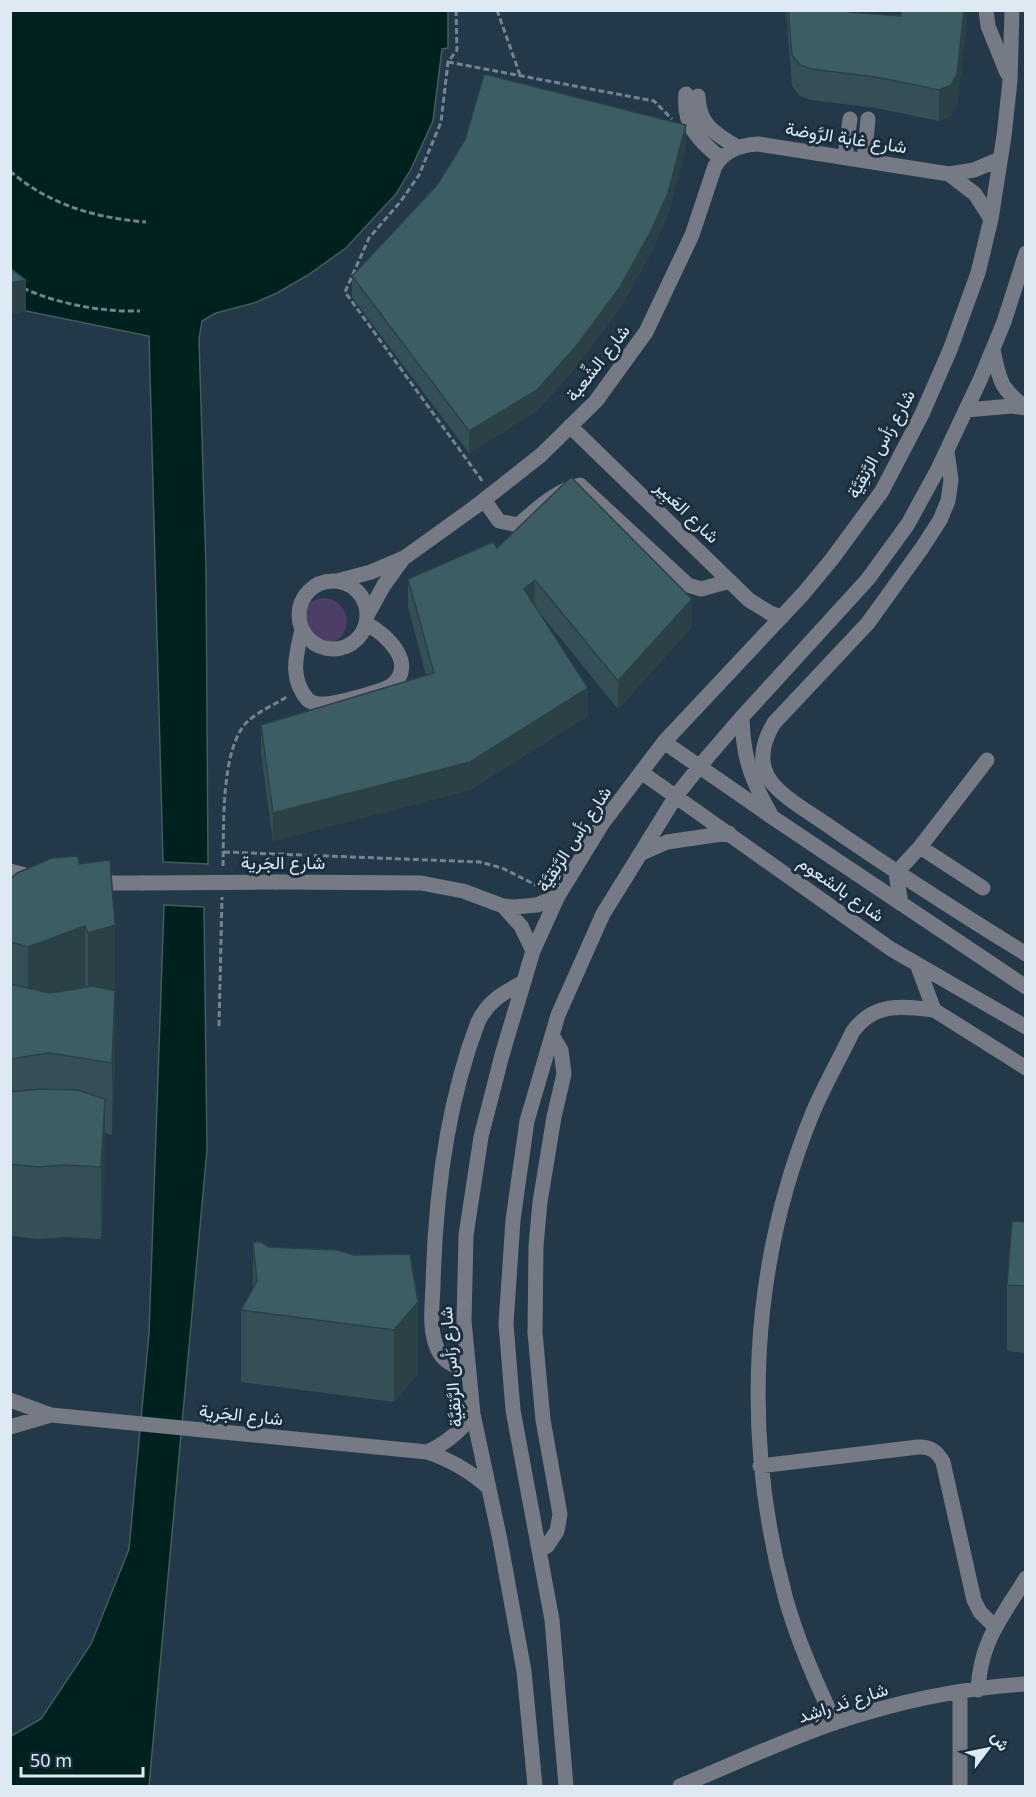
<svg xmlns="http://www.w3.org/2000/svg" width="1036" height="1797" font-family="'Noto Sans',Vazirmatn,sans-serif">
<rect width="100%" height="100%" fill="#233848"/>
<!-- green -->
<path fill="#4c3e66" d="M301 621a23 23 0 1 1 46 0a23 23 0 1 1-46 0Z"/>
<!-- water -->
<path fill="#01211e" stroke="#435d5e" stroke-width="1.5" d="M10 11H448V48L442 49 433 121 410 171 396 194 346 248 308 275 277 293 254 303 216 313 202 321 199 339 206 567 208 864 163 862 149 336 26 311 11 299Z
M164 905 204 907 207 1150 149 1786H11V1736L41 1719 91 1644 129 1549 149 1333Z"/>
<g fill="none" stroke-linecap="round" stroke-linejoin="round">
<!-- path -->
<path stroke="#728491" stroke-width="3" stroke-dasharray="6 3" stroke-linecap="butt" d="M456 10 457 50 448 62 441 122 419 175 401 201 369 238 345 292 483 482
M497 10 520 75
M448 62 654 101 672 119
M10 171C49 205 96 218 146 222
M23 288C58 304 101 312 140 311
M224 852 480 862 502 868 540 887
M223 866C224 830 220 747 248 721 259 711 276 704 288 696
M219 1026 222 897"/>
<!-- minor -->
<path stroke="#767a85" stroke-width="15" d="M986 10 988 26 1007 73
M686 94C683 126 697 138 720 158
M698 96C699 125 714 133 737 147
M845 157 850 119
M864 160 868 119
M949 174 975 194 991 219
M993 350C1000 381 999 387 1026 408
M966 410 1012 406 1026 408
M570 426 749 600 770 613 782 617
M947 451 951 480 948 501 940 520 922 548 868 623 774 723C765 738 758 757 767 775 776 794 809 812 826 824 891 869 958 912 1026 954
M484 500 499 521 518 525C536 510 556 490 580 485L688 585 701 589 730 581
M299 615a34 34 0 1 1 68 0a34 34 0 1 1-68 0Z
M337 581 371 572 404 558 475 507 541 455 596 401 646 332 692 235 715 166C725 150 740 145 758 144L949 174 974 170 1000 159
M368 614 384 585 402 560
M302 630C296 655 289 678 308 700 312 703 316 704 321 704 332 705 384 691 392 685 418 664 386 634 367 624
M742 717C743 758 751 779 771 815
M664 742 772 817 1026 987
M641 772 891 949 1026 1027
M920 847 983 888
M640 854 667 842 729 833
M10 871 36 878
M276 882 421 883 463 891 503 906 514 907 537 905 558 896
M93 883H142
M901 904 896 873 920 847 987 760
M503 906 521 926 533 951
M917 964 934 1010 1026 1068
M468 1370C456 1366 444 1363 438 1350 429 1333 432 1306 433 1287 435 1198 446 1106 478 1022 488 1001 503 993 522 983
M10 1400 51 1415 427 1452C451 1460 470 1471 489 1488
M10 1427 51 1415
M427 1452C447 1443 461 1431 473 1414
M760 1466 918 1447C930 1446 937 1451 943 1462L974 1600 980 1612 995 1627
M539 1551 547 1546 557 1531 560 1514 543 1420 535 1333 536 1246 540 1202 554 1117 564 1074 561 1050 552 1035
M978 1690C980 1642 1002 1617 1026 1578
M835 1723C816 1682 797 1640 785 1596 742 1437 750 1265 813 1112 825 1084 840 1058 853 1031 875 1002 902 1006 934 1010
M535 1786 524 1671 500 1540 473 1414 464 1321 466 1235 481 1137 502 1055 533 951 558 896 602 824 664 742 803 594 832 559 882 491 922 414 950 350 978 273 991 219 1004 136 1010 81 1012 10
M566 1786 552 1620 513 1410 506 1324 513 1220 527 1121 558 1015 603 914 676 796 699 767 742 717 868 579 908 524 938 469 980 380 1004 322 1026 253
M680 1786C732 1765 784 1740 837 1722 897 1702 962 1688 1026 1684
M960 1786V1693"/>
<!-- minor-bridge -->
<path stroke="#767a85" stroke-width="15" d="M142 883 276 882"/>
</g>
<!-- wall -->
<path fill="#345056" d="M786 10H849V12L901 16 967 10V21L957 105 951 116 939 121 876 108 811 100 800 96 792 86Z
M686 147 668 215 650 255 620 308 578 365 537 411 469 453 352 297V276L437 185Z
M497 548 692 627 618 709 539 612 588 716 470 790 273 841 261 753V725L426 675 408 607V579Z
M79 864 115 991V1063L112 1135 105 1133V1171L101 1239 65 1237 39 1239 10 1236V879Z
M1026 1130V1208L1024 1207V1141Z
M1026 1222V1353L1007 1351V1285Z
M253 1242 269 1247 354 1255 418 1374 394 1402 241 1382V1310L253 1287Z"/>
<!-- shaded-wall -->
<path fill="#2b4146" d="M964 10H967V21L957 105 951 116 939 121V90Z
M686 125V147L668 215 650 255 620 308 578 365 537 411 469 453V431Z
M26 280V311L10 315V283Z
M535 580V608L524 589Z
M692 599V627L618 709V681Z
M588 688V716L470 790 273 841V813Z
M115 925V997L88 1005V933Z
M85 926V998L28 1019V947Z
M115 991V1063L112 1135V1063Z
M105 1099V1171L101 1239V1167Z
M418 1302V1374L394 1402V1330Z"/>
<!-- building -->
<path fill="#3d5d64" stroke="#2b4146" stroke-width="1.5" d="M788 10H849V12L901 16V10H964L957 74 951 85 939 90 876 77 811 69 800 65 792 55Z
M484 74 686 125 668 193 650 233 620 287 578 344 537 390 469 431 352 276 437 185 465 140Z
M10 268 26 280 10 283Z
M571 477 692 599 618 681 535 580 524 589 588 688 470 762 273 813 261 725 434 673 408 579 493 542 497 548Z
M78 856 79 864 110 860 115 925 88 933 85 926 28 947 10 942V879L17 873 52 858Z
M10 984 50 993 93 986 115 991 112 1063 49 1053 10 1059Z
M41 1089 78 1090 105 1099 101 1167 65 1165 39 1167 10 1164V1092Z
M1012 1221 1026 1222V1286L1007 1285Z
M253 1242H261L269 1247 337 1250 354 1255 410 1254 418 1302 394 1330 241 1310 257 1281Z"/>
<g text-anchor="middle" stroke-width="6" stroke-linejoin="round" paint-order="stroke">
<!-- street labels -->
<g font-size="18" fill="#ddeaf4" stroke="#1a2e3d">
<text transform="translate(846 138) rotate(9)" y="6">شارع غابة الرَّوضة</text>
<text transform="translate(598 363) rotate(-52)" y="6">شارع الشِّعبة</text>
<text transform="translate(881 444) rotate(-61)" y="6">شارع رَأس الرَّنقِيَّة</text>
<text transform="translate(687 512) rotate(44)" y="6">شارع العَبِير</text>
<text transform="translate(574 839) rotate(-57)" y="6">شارع رَأس الرَّنقِيَّة</text>
<text x="283" y="869">شارع الجَرية</text>
<text transform="translate(841 889) rotate(35)" y="6">شارع بالشعوم</text>
<text transform="translate(451 1367) rotate(-95)" y="6">شارع رَأس الرَّنقِيَّة</text>
<text transform="translate(241 1415) rotate(6)" y="6">شارع الجَرية</text>
<text transform="translate(843 1703) rotate(-18)" y="6">شارع نَد راشِد</text>
</g>
</g>
<!-- border -->
<rect width="1036" height="1797" fill="none" stroke="#ddeaf4" stroke-width="24"/>
<!-- north arrow -->
<g transform="translate(988 1749) rotate(58)" stroke="#1a2e3d" stroke-width="4.5" paint-order="stroke">
<path d="M0-4.5L10 22L0 15L-10 22Z" fill="#ddeaf4"/>
<text y="-9" font-size="16" font-weight="bold" text-anchor="middle" fill="#ddeaf4">ش</text>
</g>
<!-- scale -->
<path d="M21 1767v9h122v-9" fill="none" stroke="#ddeaf4" stroke-width="3"/>
<text x="30" y="1767" font-size="18" fill="#ddeaf4" stroke="#1a2e3d" stroke-width="4.5" paint-order="stroke">50 m</text>
</svg>
